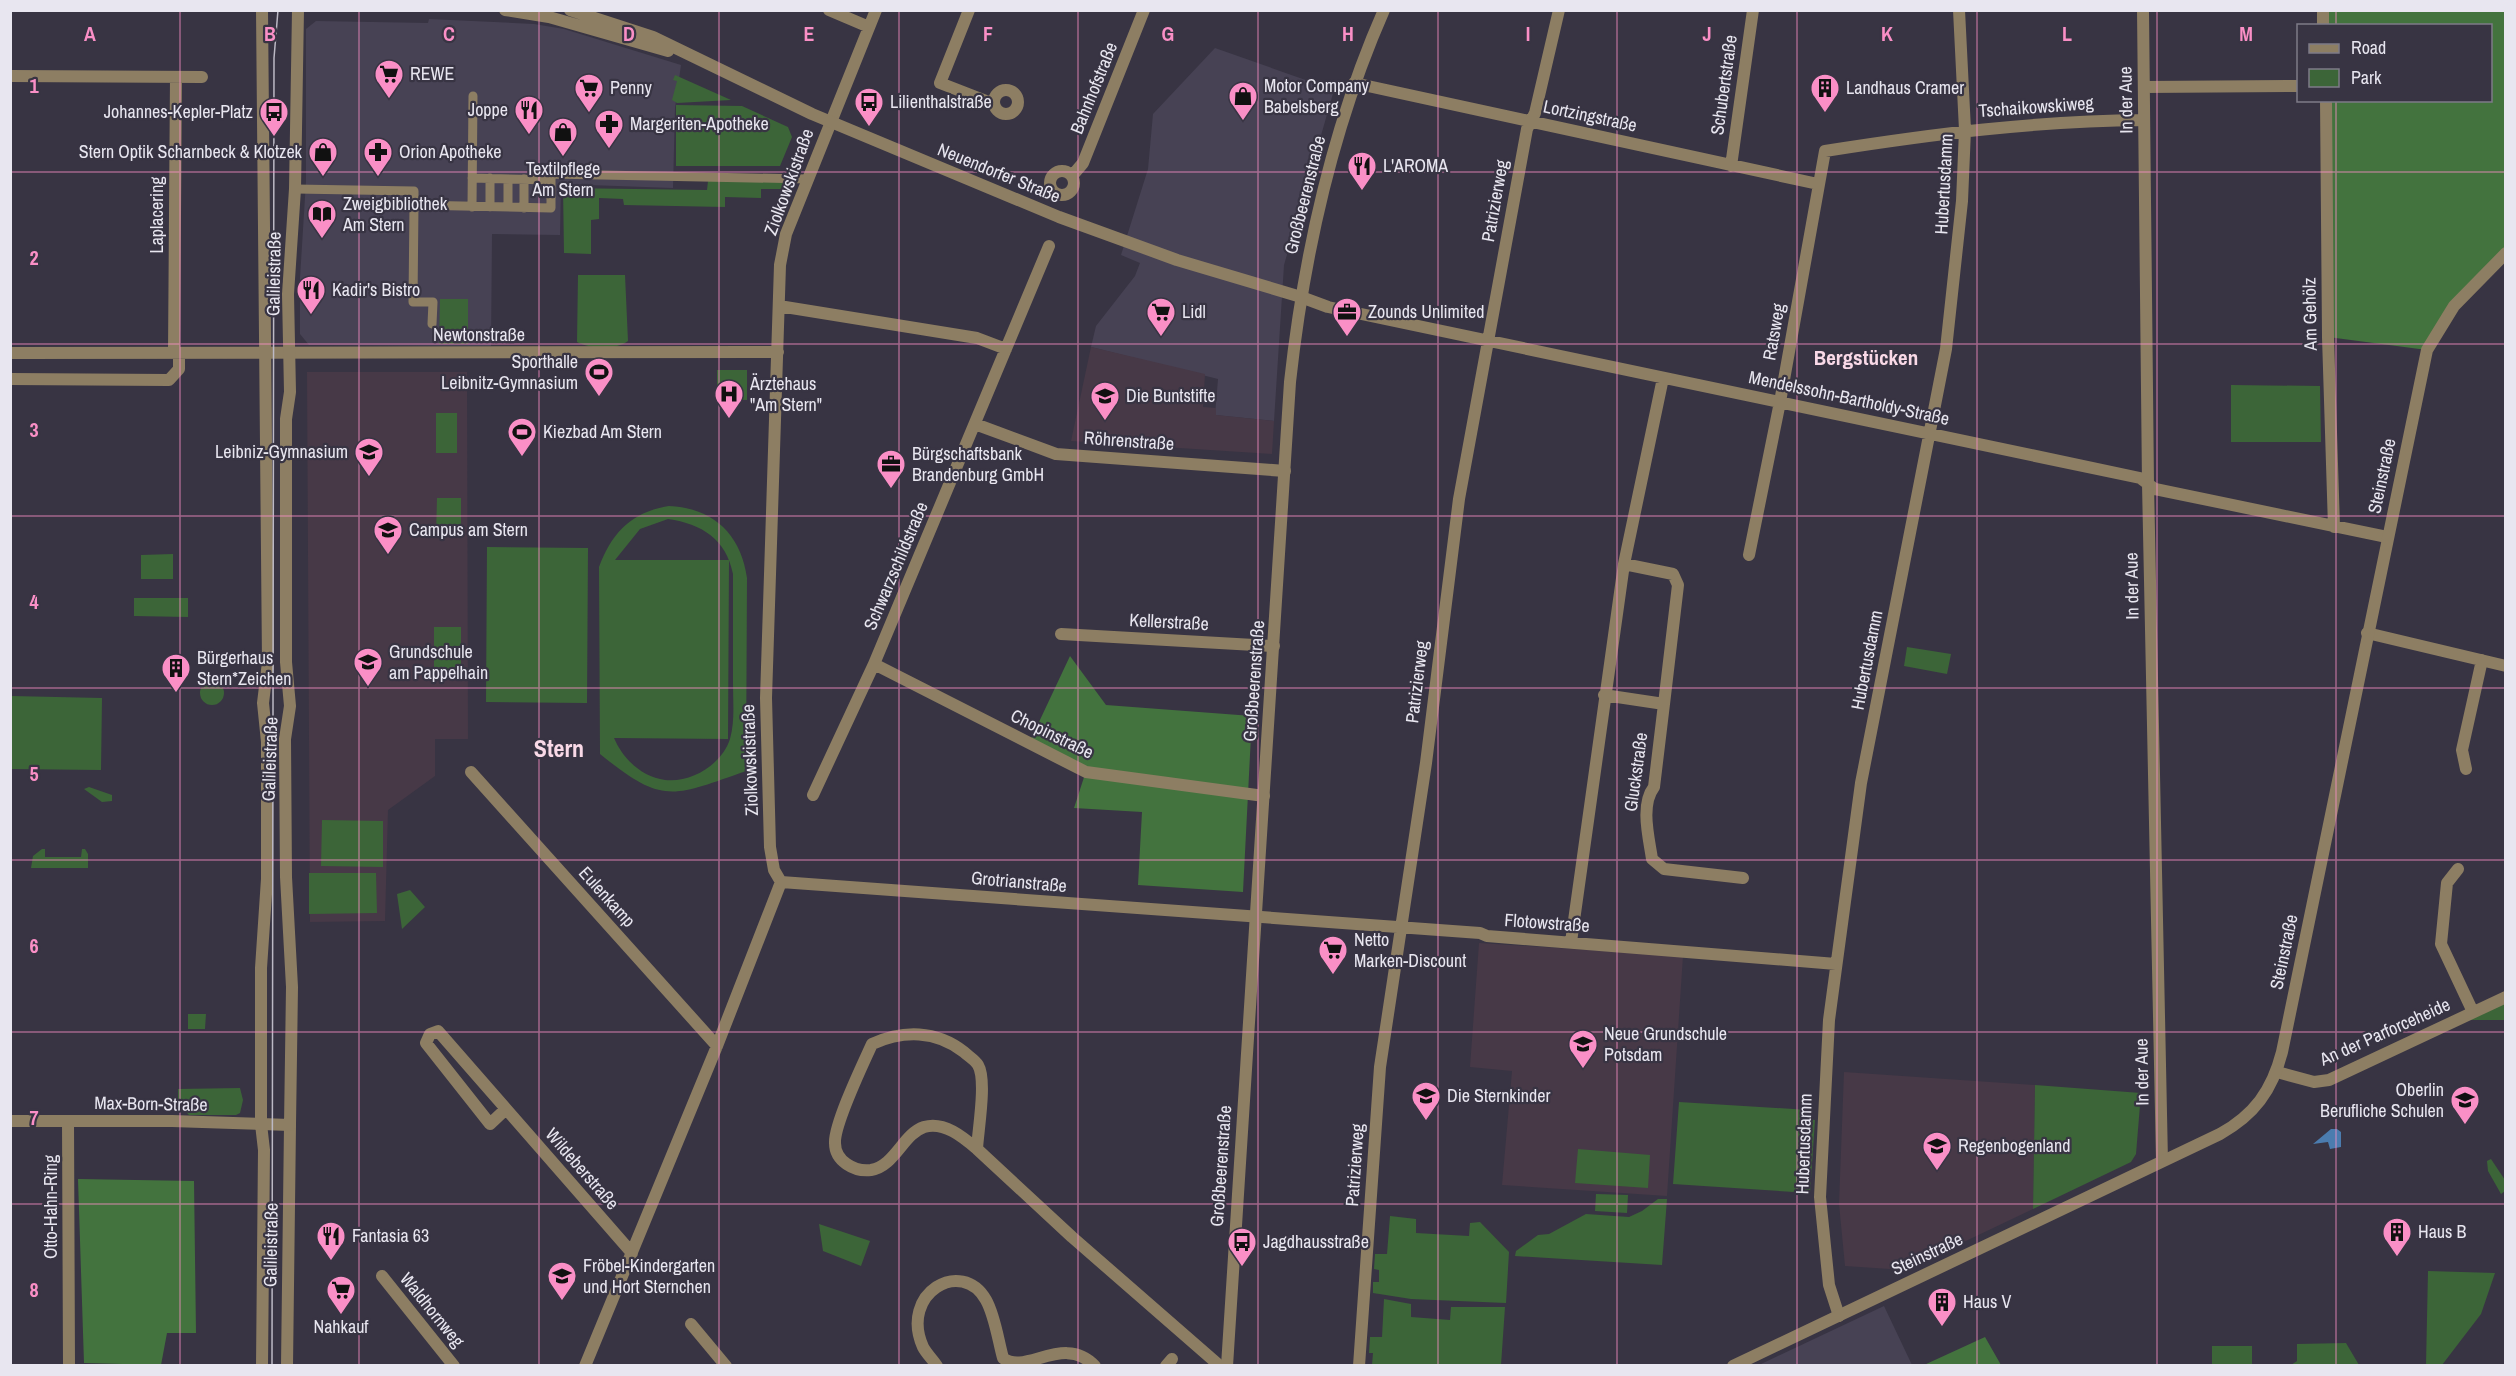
<svg xmlns="http://www.w3.org/2000/svg" width="2516" height="1376" font-family="'Archivo Narrow',sans-serif">
<rect width="100%" height="100%" fill="#383443"/>
<!-- commercial -->
<path fill="#474254" d="M429 19 534 24 564 29 681 65 675 108 673 188 561 184 560 235 492 234 491 346 309 345 300 334V278L306 181V29L316 21 428 23Z
M1215 48 1334 90 1284 265 1274 421 1215 415 1218 379 1091 347 1096 326 1135 276 1140 263 1121 255 1148 169 1153 114Z
M1884 1306 1912 1365H1759Z"/>
<!-- education -->
<path fill="#473947" d="M1091 347 1205 374 1203 407 1216 408V415L1274 421 1272 454 1071 441Z
M307 372H467L468 739H435V776L388 810 385 921 310 922Z
M1479 943 1683 956 1667 1196 1502 1185 1512 1071 1470 1067Z
M1844 1072 2035 1085 2033 1209 1905 1270 1845 1266 1839 1204Z"/>
<!-- green -->
<path fill="#3c6538" fill-rule="evenodd" d="M675 75 731 100 677 103 672 100 677 81 673 80Z
M676 105 742 106 788 127 792 137 780 166H676Z
M708 181H781L791 189H761V198L725 197V207L624 205 623 199 599 198V219L591 220V254L564 253 563 188 707 190Z
M578 275H625L628 341C617 350 589 349 577 342Z
M440 299H468V344H439Z
M717 370H747V400L717 399Z
M2231 385 2320 386 2321 442H2231Z
M436 413H457V453H436Z
M437 498H461V535H436Z
M669 506C713 508 741 534 747 578L746 771C672 797 663 805 600 754L599 567C612 532 632 512 669 506ZM668 519C702 524 726 539 733 574 733 611 733 647 733 684 733 702 735 721 730 739 722 764 692 783 665 780 642 777 623 759 614 738L728 739 729 560H615L640 529Z
M487 547 588 548 587 703 486 702Z
M173 554V579H141V555Z
M134 598H188V617L134 616Z
M434 627H461V679H434Z
M1907 647 1951 654 1947 674 1904 666Z
M200 693a12 12 0 1 1 24 0a12 12 0 1 1-24 0Z
M11 696 102 698 101 770 11 769Z
M89 787 112 795V801L102 802 84 789Z
M322 820 383 821V867L321 866Z
M42 849H45V857H81L82 849H85L88 854V868H31L33 856Z
M309 873H376L377 913 309 914Z
M410 890 425 907 402 929 397 894Z
M2505 1002V1020H2468Z
M188 1014H206L205 1029H188Z
M2035 1085 2141 1093 2136 1154 2131 1162 2033 1209Z
M240 1088 243 1100 240 1113 236 1115H189L178 1103V1089Z
M1679 1102 1809 1110 1808 1119 1815 1120 1810 1193 1673 1184Z
M1578 1149 1650 1155 1648 1188 1575 1183Z
M2491 1159 2505 1180V1191L2501 1194 2488 1171 2487 1161Z
M1596 1194 1628 1195 1627 1213 1595 1211Z
M1658 1199H1667L1662 1265 1515 1256 1516 1251 1538 1235 1549 1234 1586 1214 1629 1217 1642 1211Z
M1390 1216 1416 1219V1233L1469 1236 1470 1223 1480 1222 1509 1252 1506 1303 1411 1299 1373 1293V1282H1379V1270L1374 1269 1375 1254H1387Z
M819 1224 870 1241 861 1266 823 1251Z
M2428 1271 2495 1273 2481 1314 2442 1365H2426Z
M1384 1299 1411 1304V1317L1450 1320 1451 1307H1505L1501 1365H1368H1372L1373 1353H1369L1370 1337H1382Z
M2346 1343 2359 1365H2291L2297 1361V1344Z
M2212 1346H2252V1365H2212Z"/>
<!-- forest -->
<path fill="#43733e" d="M2323 11H2505V253L2454 306 2427 350 2328 337 2326 101 2490 100V26L2323 25Z
M1070 656 1106 705 1252 716 1243 892 1138 885 1142 812 1074 808 1087 768 1031 739Z
M78 1179 194 1181 196 1333H167L161 1365 84 1363Z
M1985 1337 2001 1365H1924Z"/>
<!-- water -->
<path fill="#4b7caf" d="M2331 1129H2337L2341 1132V1147L2330 1149 2328 1142 2313 1144Z"/>
<g fill="none" stroke-linecap="round" stroke-linejoin="round">
<!-- pedestrian -->
<path stroke="#8d7e63" stroke-width="9" d="M472 178 551 180
M295 189 414 191V205L551 208V174L808 179
M414 205 413 302H433L432 324
M472 207 473 96
M490 207V178
M508 207V179
M524 208V179"/>
<!-- minor -->
<path stroke="#8d7e63" stroke-width="12" d="M829 10 869 27
M969 10 940 83 994 104
M2143 10 2148 484 2162 1161
M2323 10V26
M10 76 202 77
M1354 83 1818 184
M2144 87 2298 86
M994 102a12 12 0 1 1 24 0a12 12 0 1 1-24 0Z
M2326 100 2328 337 2334 527
M1731 166 1753 10
M1050 183a12 12 0 1 1 24 0a12 12 0 1 1-24 0Z
M1072 176 1083 163 1144 10
M1301 297 1328 307 2140 478 2155 489 2387 537
M779 306 977 338 1006 349
M10 353 778 352
M174 353 176 77
M10 379 169 380 179 369V353
M975 424 1056 454 1285 471
M1749 555 1780 402 1825 151C1933 134 2034 121 2144 120
M2367 633 2506 666
M1061 634 1274 646
M874 664 1086 772 1264 796
M1604 695 1664 704 1678 585 1673 574 1624 564
M1664 704 1654 787C1640 805 1649 838 1652 859L1664 869 1743 878
M2466 769 2462 750 2482 660
M471 772 717 1046
M813 795 874 664 1049 246
M2458 869 2447 883 2441 944 2473 1012
M781 882 1480 933 1487 936 1836 964
M1571 942 1624 564 1663 378
M2277 1072 2314 1082 2329 1080 2506 997
M506 1109 490 1124 426 1043 430 1034 438 1031 632 1253
M68 1121 69 1366
M261 1124 264 1150 262 1366
M977 1149C963 1137 944 1121 924 1127 903 1134 895 1166 871 1170 854 1172 835 1161 835 1143 834 1124 863 1064 872 1044 903 1030 936 1030 964 1052 968 1056 975 1060 978 1065 987 1080 978 1130 977 1149L1072 1237 1220 1366
M382 1276 454 1366
M1839 1316 1829 1285 1820 1197 1829 1020 1861 783 1946 349 1962 201 1965 130 1959 10
M691 1324 726 1366
M287 1366 290 1125
M585 1366 717 1046 781 882 774 870 770 847 766 698 780 265 786 234 876 10
M937 1366C933 1360 926 1353 923 1347 899 1293 962 1257 986 1300 995 1316 998 1340 1003 1358 1025 1376 1064 1333 1095 1366
M1166 1366 1172 1359
M1359 1366 1380 1067 1426 763 1459 499 1527 129 1535 113 1559 10"/>
<!-- tertiary -->
<path stroke="#8d7e63" stroke-width="12" d="M505 10 549 17 668 51
M570 10 653 37 812 114 1059 217 1177 260 1301 297
M10 1121H172L290 1125 292 987 286 877 285 739 290 706 286 662V419L290 392 288 294 295 189 298 10
M261 1124V968L267 879V742L263 703 268 662 262 10
M1227 1366 1290 382C1304 255 1332 128 1384 10
M1733 1366 2220 1134C2254 1115 2272 1091 2282 1052L2427 350 2454 306 2506 253"/>
<!-- tram -->
<path stroke="#bcb9c5" stroke-width="1.5" d="M272 1366 274 58 278 10"/>
</g>
<!-- grid -->
<path fill="none" stroke="#fa8fc6" stroke-width="1.5" stroke-opacity="0.55" d="M180 10V1366M359 10V1366M539 10V1366M719 10V1366M899 10V1366M1078 10V1366M1258 10V1366M1438 10V1366M1617 10V1366M1797 10V1366M1977 10V1366M2157 10V1366M2336 10V26M2336 100V1366M10 172H2506M10 344H2506M10 516H2506M10 688H2506M10 860H2506M10 1032H2506M10 1204H2506"/>
<!-- icons -->
<defs>
<g id="supermarket-pin" transform="scale(1.5)"><path d="M0 17L-7.5 6A9.5 9.5 0 1 1 7.5 6Z" fill="#fa8fc6" stroke="#383443"/><path d="M-6-5.5h2.5l.6 2H6L4.5 2H-2.5L-4.4-4H-6ZM-1.5 3.2a1.3 1.3 0 1 0 .1 0ZM3 3.2a1.3 1.3 0 1 0 .1 0Z" fill="#111"/></g>
<g id="building-pin" transform="scale(1.5)"><path d="M0 17L-7.5 6A9.5 9.5 0 1 1 7.5 6Z" fill="#fa8fc6" stroke="#383443"/><path d="M-4-6H4V6H1V3H-1V6H-4ZM-2.5-4.3h1.7v1.8h-1.7ZM.8-4.3h1.7v1.8H.8ZM-2.5-1h1.7V.8h-1.7ZM.8-1h1.7V.8H.8Z" fill="#111"/></g>
<g id="shop-pin" transform="scale(1.5)"><path d="M0 17L-7.5 6A9.5 9.5 0 1 1 7.5 6Z" fill="#fa8fc6" stroke="#383443"/><path d="M-5-2.5h2.3a2.7 3.5 0 0 1 5.4 0H5L5.5 6h-11ZM-1.5-2.5h3a1.5 2.3 0 0 0-3 0Z" fill="#111"/></g>
<g id="bus-pin" transform="scale(1.5)"><path d="M0 17L-7.5 6A9.5 9.5 0 1 1 7.5 6Z" fill="#fa8fc6" stroke="#383443"/><path d="M-5-6H5V4H4V6H2V4H-2V6H-4V4H-5ZM-3.5-4V0h7V-4ZM-3.5 1.2v1.5H-2V1.2ZM2 1.2v1.5H3.5V1.2Z" fill="#111"/></g>
<g id="restaurant-pin" transform="scale(1.5)"><path d="M0 17L-7.5 6A9.5 9.5 0 1 1 7.5 6Z" fill="#fa8fc6" stroke="#383443"/><path d="M-5-6h1v4h1v-4h1v4h1v-4h1v5L-1.5 .5V6h-2V.5L-5-1ZM5-6V6H3V1.5H1.5Q1.5-4 5-6Z" fill="#111"/></g>
<g id="pharmacy-pin" transform="scale(1.5)"><path d="M0 17L-7.5 6A9.5 9.5 0 1 1 7.5 6Z" fill="#fa8fc6" stroke="#383443"/><path d="M-2-6h4v4h4v4h-4v4h-4v-4h-4v-4h4Z" fill="#111"/></g>
<g id="library-pin" transform="scale(1.5)"><path d="M0 17L-7.5 6A9.5 9.5 0 1 1 7.5 6Z" fill="#fa8fc6" stroke="#383443"/><path d="M-6-4Q-3-5.5-.7-3.5V5Q-3 3-6 4ZM6-4Q3-5.5 .7-3.5V5Q3 3 6 4Z" fill="#111"/></g>
<g id="office-pin" transform="scale(1.5)"><path d="M0 17L-7.5 6A9.5 9.5 0 1 1 7.5 6Z" fill="#fa8fc6" stroke="#383443"/><path d="M-6-3h4V-5.5h4V-3h4V5H-6ZM-1-4.5V-3h2v-1.5ZM-6 0V1H6V0Z" fill="#111"/></g>
<g id="stadium-pin" transform="scale(1.5)"><path d="M0 17L-7.5 6A9.5 9.5 0 1 1 7.5 6Z" fill="#fa8fc6" stroke="#383443"/><path d="M0-5a6.5 5 0 1 0 0 10a6.5 5 0 1 0 0-10ZM-3.5-1.8h7v3.6h-7Z" fill="#111"/></g>
<g id="hospital-pin" transform="scale(1.5)"><path d="M0 17L-7.5 6A9.5 9.5 0 1 1 7.5 6Z" fill="#fa8fc6" stroke="#383443"/><path d="M-5-5h3v3.5h4V-5h3V5h-3V1.5h-4V5h-3Z" fill="#111"/></g>
<g id="school-pin" transform="scale(1.5)"><path d="M0 17L-7.5 6A9.5 9.5 0 1 1 7.5 6Z" fill="#fa8fc6" stroke="#383443"/><path d="M0-5L7-2L0 1L-7-2ZM-4 1L0 2.5L4 1V4Q0 6-4 4Z" fill="#111"/></g>
</defs>
<g fill-rule="evenodd">
<use href="#supermarket-pin" x="389" y="74"/>
<use href="#supermarket-pin" x="589" y="88"/>
<use href="#building-pin" x="1825" y="88"/>
<use href="#shop-pin" x="1243" y="96"/>
<use href="#bus-pin" x="869" y="102"/>
<use href="#restaurant-pin" x="529" y="110"/>
<use href="#bus-pin" x="274" y="112"/>
<use href="#pharmacy-pin" x="609" y="124"/>
<use href="#shop-pin" x="563" y="132"/>
<use href="#shop-pin" x="323" y="152"/>
<use href="#pharmacy-pin" x="378" y="152"/>
<use href="#restaurant-pin" x="1362" y="166"/>
<use href="#library-pin" x="322" y="214"/>
<use href="#restaurant-pin" x="311" y="290"/>
<use href="#supermarket-pin" x="1161" y="312"/>
<use href="#office-pin" x="1347" y="312"/>
<use href="#stadium-pin" x="599" y="372"/>
<use href="#hospital-pin" x="729" y="394"/>
<use href="#school-pin" x="1105" y="396"/>
<use href="#stadium-pin" x="522" y="432"/>
<use href="#school-pin" x="369" y="452"/>
<use href="#office-pin" x="891" y="464"/>
<use href="#school-pin" x="388" y="530"/>
<use href="#school-pin" x="368" y="662"/>
<use href="#building-pin" x="176" y="668"/>
<use href="#supermarket-pin" x="1333" y="950"/>
<use href="#school-pin" x="1583" y="1044"/>
<use href="#school-pin" x="1426" y="1096"/>
<use href="#school-pin" x="2465" y="1100"/>
<use href="#school-pin" x="1937" y="1146"/>
<use href="#building-pin" x="2397" y="1232"/>
<use href="#restaurant-pin" x="331" y="1236"/>
<use href="#bus-pin" x="1242" y="1242"/>
<use href="#school-pin" x="562" y="1276"/>
<use href="#supermarket-pin" x="341" y="1290"/>
<use href="#building-pin" x="1942" y="1302"/>
</g>
<g text-anchor="middle" stroke-width="4.5" stroke-linejoin="round" paint-order="stroke">
<!-- poi labels -->
<g font-size="18" fill="#e8e6f0" stroke="#383443" text-anchor="start">
<text x="410" y="80">REWE</text>
<text x="1264" y="92">Motor Company<tspan x="1264" dy="21">Babelsberg</tspan></text>
<text x="610" y="94">Penny</text>
<text x="1846" y="94">Landhaus Cramer</text>
<text x="890" y="108">Lilienthalstraße</text>
<text x="508" y="116" text-anchor="end">Joppe</text>
<text x="253" y="118" text-anchor="end">Johannes-Kepler-Platz</text>
<text x="630" y="130">Margeriten-Apotheke</text>
<text x="302" y="158" text-anchor="end">Stern Optik Scharnbeck &amp; Klotzek</text>
<text x="399" y="158">Orion Apotheke</text>
<text x="1383" y="172">L'AROMA</text>
<text x="563" y="175" text-anchor="middle">Textilpflege<tspan x="563" dy="21">Am Stern</tspan></text>
<text x="343" y="210">Zweigbibliothek<tspan x="343" dy="21">Am Stern</tspan></text>
<text x="332" y="296">Kadir's Bistro</text>
<text x="1182" y="318">Lidl</text>
<text x="1368" y="318">Zounds Unlimited</text>
<text x="578" y="368" text-anchor="end">Sporthalle<tspan x="578" dy="21">Leibnitz-Gymnasium</tspan></text>
<text x="750" y="390">Ärztehaus<tspan x="750" dy="21">"Am Stern"</tspan></text>
<text x="1126" y="402">Die Buntstifte</text>
<text x="543" y="438">Kiezbad Am Stern</text>
<text x="348" y="458" text-anchor="end">Leibniz-Gymnasium</text>
<text x="912" y="460">Bürgschaftsbank<tspan x="912" dy="21">Brandenburg GmbH</tspan></text>
<text x="409" y="536">Campus am Stern</text>
<text x="389" y="658">Grundschule<tspan x="389" dy="21">am Pappelhain</tspan></text>
<text x="197" y="664">Bürgerhaus<tspan x="197" dy="21">Stern*Zeichen</tspan></text>
<text x="1354" y="946">Netto<tspan x="1354" dy="21">Marken-Discount</tspan></text>
<text x="1604" y="1040">Neue Grundschule<tspan x="1604" dy="21">Potsdam</tspan></text>
<text x="2444" y="1096" text-anchor="end">Oberlin<tspan x="2444" dy="21">Berufliche Schulen</tspan></text>
<text x="1447" y="1102">Die Sternkinder</text>
<text x="1958" y="1152">Regenbogenland</text>
<text x="2418" y="1238">Haus B</text>
<text x="352" y="1242">Fantasia 63</text>
<text x="1263" y="1248">Jagdhausstraße</text>
<text x="583" y="1272">Fröbel-Kindergarten<tspan x="583" dy="21">und Hort Sternchen</tspan></text>
<text x="1963" y="1308">Haus V</text>
<text x="341" y="1333" text-anchor="middle">Nahkauf</text>
</g>
<!-- street labels -->
<g font-size="18" fill="#e8e6f0" stroke="#383443">
<text transform="translate(1724 85) rotate(-82)" y="6">Schubertstraße</text>
<text transform="translate(1094 88) rotate(-68)" y="6">Bahnhofstraße</text>
<text transform="translate(2126 100) rotate(-91)" y="6">In der Aue</text>
<text transform="translate(2036 107) rotate(-4)" y="6">Tschaikowskiweg</text>
<text transform="translate(1590 116) rotate(12)" y="6">Lortzingstraße</text>
<text transform="translate(999 173) rotate(22)" y="6">Neuendorfer Straße</text>
<text transform="translate(789 182) rotate(-70)" y="6">Ziolkowskistraße</text>
<text transform="translate(1944 184) rotate(-87)" y="6">Hubertusdamm</text>
<text transform="translate(1305 195) rotate(-76)" y="6">Großbeerenstraße</text>
<text transform="translate(1495 201) rotate(-80)" y="6">Patrizierweg</text>
<text transform="translate(157 215) rotate(-90)" y="6">Laplacering</text>
<text transform="translate(274 274) rotate(-89)" y="6">Galileistraße</text>
<text transform="translate(2310 314) rotate(-91)" y="6">Am Gehölz</text>
<text transform="translate(1774 332) rotate(-80)" y="6">Ratsweg</text>
<text x="479" y="341">Newtonstraße</text>
<text transform="translate(1849 398) rotate(12)" y="6">Mendelssohn-Bartholdy-Straße</text>
<text transform="translate(1129 441) rotate(4)" y="6">Röhrenstraße</text>
<text transform="translate(2382 476) rotate(-78)" y="6">Steinstraße</text>
<text transform="translate(896 566) rotate(-67)" y="6">Schwarzschildstraße</text>
<text transform="translate(2132 586) rotate(-91)" y="6">In der Aue</text>
<text transform="translate(1169 622) rotate(3)" y="6">Kellerstraße</text>
<text transform="translate(1867 660) rotate(-79)" y="6">Hubertusdamm</text>
<text transform="translate(1254 681) rotate(-86)" y="6">Großbeerenstraße</text>
<text transform="translate(1417 682) rotate(-83)" y="6">Patrizierweg</text>
<text transform="translate(1052 734) rotate(26)" y="6">Chopinstraße</text>
<text transform="translate(270 759) rotate(-88)" y="6">Galileistraße</text>
<text transform="translate(750 760) rotate(-92)" y="6">Ziolkowskistraße</text>
<text transform="translate(1636 772) rotate(-82)" y="6">Gluckstraße</text>
<text transform="translate(1019 882) rotate(5)" y="6">Grotrianstraße</text>
<text transform="translate(607 897) rotate(48)" y="6">Eulenkamp</text>
<text transform="translate(1547 923) rotate(4)" y="6">Flotowstraße</text>
<text transform="translate(2284 952) rotate(-78)" y="6">Steinstraße</text>
<text transform="translate(2385 1032) rotate(-24)" y="6">An der Parforceheide</text>
<text transform="translate(2142 1072) rotate(-91)" y="6">In der Aue</text>
<text transform="translate(151 1104) rotate(1)" y="6">Max-Born-Straße</text>
<text transform="translate(1804 1144) rotate(-88)" y="6">Hubertusdamm</text>
<text transform="translate(1355 1165) rotate(-86)" y="6">Patrizierweg</text>
<text transform="translate(1221 1166) rotate(-86)" y="6">Großbeerenstraße</text>
<text transform="translate(582 1169) rotate(49)" y="6">Wildeberstraße</text>
<text transform="translate(51 1207) rotate(-90)" y="6">Otto-Hahn-Ring</text>
<text transform="translate(271 1245) rotate(-89)" y="6">Galileistraße</text>
<text transform="translate(1927 1254) rotate(-25)" y="6">Steinstraße</text>
<text transform="translate(432 1310) rotate(51)" y="6">Waldhornweg</text>
</g>
<!-- quarter labels -->
<g font-size="21" font-weight="bold" fill="#f9d9e7" stroke="#383443">
<text x="1866" y="365">Bergstücken</text>
</g>
<!-- district labels -->
<g font-size="24" font-weight="bold" fill="#f9d9e7" stroke="#383443">
<text x="559" y="757">Stern</text>
</g>
</g>
<g font-size="20" text-anchor="middle" font-weight="bold" fill="#fa8fc6" stroke="#383443" stroke-width="4.5" stroke-linejoin="round" paint-order="stroke">
<text x="90" y="41">A</text>
<text x="270" y="41">B</text>
<text x="449" y="41">C</text>
<text x="629" y="41">D</text>
<text x="809" y="41">E</text>
<text x="988" y="41">F</text>
<text x="1168" y="41">G</text>
<text x="1348" y="41">H</text>
<text x="1528" y="41">I</text>
<text x="1707" y="41">J</text>
<text x="1887" y="41">K</text>
<text x="2067" y="41">L</text>
<text x="2246" y="41">M</text>
<text x="34" y="93">1</text>
<text x="34" y="265">2</text>
<text x="34" y="437">3</text>
<text x="34" y="609">4</text>
<text x="34" y="781">5</text>
<text x="34" y="953">6</text>
<text x="34" y="1125">7</text>
<text x="34" y="1297">8</text>
</g>
<!-- border -->
<rect width="2516" height="1376" fill="none" stroke="#e8e6f0" stroke-width="24"/>
<!-- legend -->
<rect x="2297" y="24" width="195" height="78" fill="#383443" stroke="#7e7b88" stroke-width="1.5"/>
<rect x="2309" y="44" width="30" height="9" fill="#8d7e63" stroke="#7e7b88" stroke-width="1.5"/>
<text x="2351" y="54" font-size="18" fill="#e8e6f0">Road</text>
<rect x="2309" y="69" width="30" height="18" fill="#3c6538" stroke="#7e7b88" stroke-width="1.5"/>
<text x="2351" y="84" font-size="18" fill="#e8e6f0">Park</text>
</svg>
